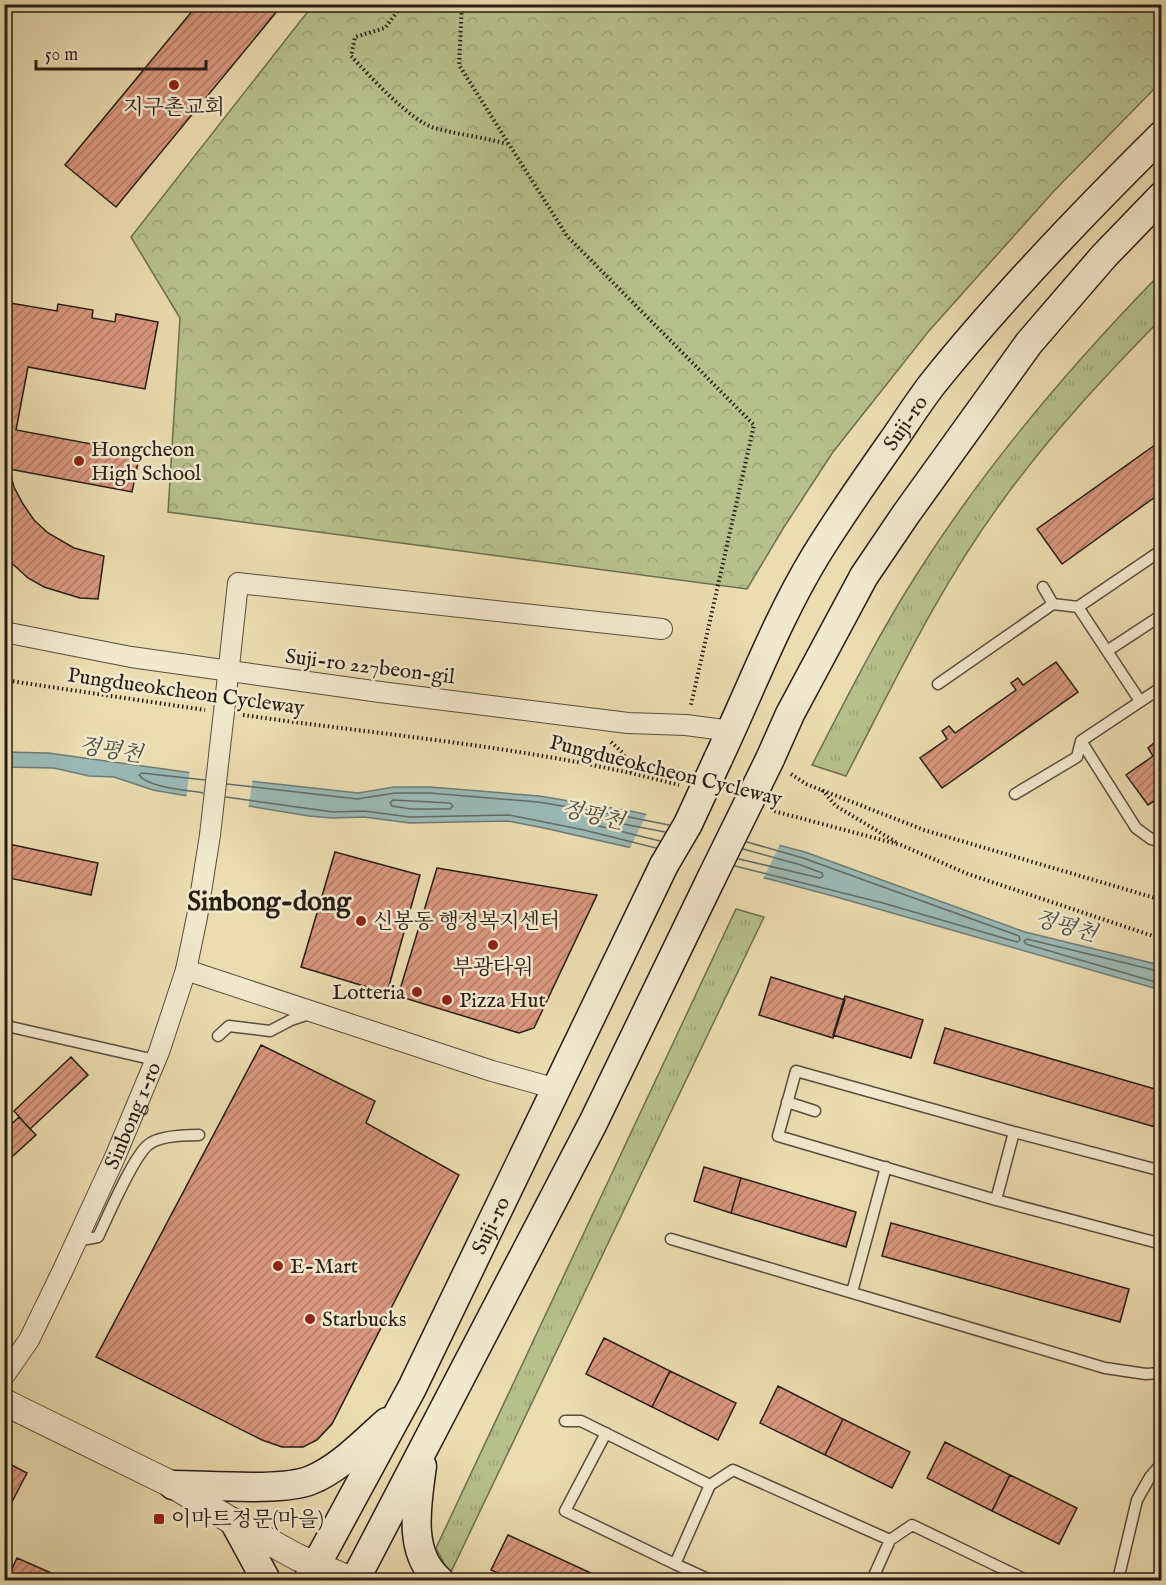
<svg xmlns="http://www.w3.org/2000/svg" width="1166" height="1585" font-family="'IM FELL English','Noto Serif KR',serif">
<defs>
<pattern id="grass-tufts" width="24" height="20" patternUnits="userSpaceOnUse" patternTransform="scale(1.5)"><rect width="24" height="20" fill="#b6c08d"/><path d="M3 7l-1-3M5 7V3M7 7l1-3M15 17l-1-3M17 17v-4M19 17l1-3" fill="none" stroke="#9ca579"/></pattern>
<pattern id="forest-crowns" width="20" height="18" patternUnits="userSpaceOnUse" patternTransform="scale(1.5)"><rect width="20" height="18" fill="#b6c08d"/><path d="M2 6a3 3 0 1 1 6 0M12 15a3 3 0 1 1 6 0" fill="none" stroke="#9ca579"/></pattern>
<pattern id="building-hatch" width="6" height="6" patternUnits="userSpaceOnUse" patternTransform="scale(1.5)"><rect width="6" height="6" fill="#d9977f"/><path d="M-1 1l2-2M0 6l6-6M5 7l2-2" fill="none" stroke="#b07b67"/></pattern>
</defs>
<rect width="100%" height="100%" fill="#ebdcb1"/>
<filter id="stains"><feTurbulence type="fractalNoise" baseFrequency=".00333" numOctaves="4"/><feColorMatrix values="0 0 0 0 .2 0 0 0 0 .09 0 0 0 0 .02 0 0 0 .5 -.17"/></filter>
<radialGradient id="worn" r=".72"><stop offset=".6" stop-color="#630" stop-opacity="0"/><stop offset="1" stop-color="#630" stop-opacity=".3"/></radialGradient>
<!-- grass -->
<path fill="url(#grass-tufts)" stroke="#6f6e51" stroke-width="1.5" d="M1161 273V319C1105 376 1050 435 1003 500 940 585 894 683 846 776L812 765C845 701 877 637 915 577 985 466 1070 366 1161 273Z
M736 909 764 917 450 1574 436 1548Z"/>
<!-- forest -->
<path fill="url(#forest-crowns)" stroke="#6f6e51" stroke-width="1.5" d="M313 5H1161V82L1054 191 928 332 833 452 784 527 747 589 168 512 180 318 131 237Z"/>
<!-- water -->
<path fill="#9bb9b5" stroke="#6d7b75" stroke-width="1.5" d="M4 752 48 753 258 782 358 793 394 787H430L539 796 630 811 733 833 805 852 1025 932 1156 964 1161 966V990L833 896 769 879 544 828 508 821 410 823 364 817 333 818 309 816 176 794 153 790 114 777 89 776 54 768 5 767Z"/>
<!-- pier -->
<path fill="#ebdcb1" d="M190 769 253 778 248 810 186 799Z
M648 811 734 830 781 842 762 881 629 850Z"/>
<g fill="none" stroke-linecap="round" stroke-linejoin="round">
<!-- shore -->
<path stroke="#626b65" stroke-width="1.5" d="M227 784 357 799 395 793H430L538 802 629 817 669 825
M203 793C187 790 149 788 139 775L142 773 205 780
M226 797 333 812 364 811 410 817 509 815 584 830 656 848
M393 800 450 803 453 806 450 809H411L392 806 390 803Z
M660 841 591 824 589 820 592 818 665 832
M739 859 820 878 823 876 822 873 801 865 743 849
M735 866 883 903 1017 942 1020 940 1019 936 803 858 747 842
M1162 972 1027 939 1024 941 1026 944 1162 984"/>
</g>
<!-- building -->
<path fill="url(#building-hatch)" stroke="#281d15" stroke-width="1.5" d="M198 4H283L116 207 65 165Z
M4 302 57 311 58 304 93 310 92 318 115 322 116 314 158 322 145 389 28 367 16 430 140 453 132 492 9 469 14 487 23 504 34 520 48 533 74 548 104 556 98 599 80 598 44 587 28 578 4 556V407L12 364 4 363Z
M1162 440V492L1062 564 1037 529Z
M1056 662 1078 692 942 788 920 758 947 739 942 731 949 726 955 733 1016 690 1011 683 1018 678 1023 685Z
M1155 742 1162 750V796L1148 805 1126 775 1153 756 1148 748Z
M4 843 98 863 91 895 4 877Z
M335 852 420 875 387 993 301 967Z
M437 868 597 895 534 1028 519 1033 398 996Z
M771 977 845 1000 833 1038 759 1015Z
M845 996 923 1020 911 1058 833 1035Z
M945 1028 1162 1091V1129L934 1063Z
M261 1045 375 1101 366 1123 459 1175 332 1424 317 1440 303 1447H282L262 1440 96 1357Z
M71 1057 88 1075 30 1129 14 1111Z
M19 1117 36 1135 4 1164V1131Z
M704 1167 741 1178 731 1213 694 1201Z
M741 1178 856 1212 846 1247 731 1213Z
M891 1223 1129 1289 1120 1322 882 1256Z
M604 1338 670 1371 652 1407 586 1374Z
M670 1371 736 1403 718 1440 652 1407Z
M778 1386 843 1419 825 1455 760 1423Z
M843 1419 910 1452 892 1488 825 1455Z
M945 1442 1010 1475 992 1511 927 1478Z
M4 1461 27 1473 4 1517Z
M1010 1475 1077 1508 1059 1544 992 1511Z
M508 1535 606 1580H513L491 1570Z
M17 1558 67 1580H7Z"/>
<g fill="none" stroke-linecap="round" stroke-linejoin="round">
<!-- service casing -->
<g stroke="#594d3c" stroke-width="13">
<path id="service" d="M1043 587 1053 604
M1078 607 1140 701
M1107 651 1162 615
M938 684 1053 604 1078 607 1162 550
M1162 687 1081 741 1136 828 1151 839 1162 842
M1015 794 1077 757 1081 741
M4 1028 11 1027 155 1060
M218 1036 229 1026 270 1031 291 1020 312 1013
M787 1102 815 1111
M1162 1171 1014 1132 796 1071 778 1136 996 1200 1162 1244
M996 1200 1014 1132
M671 1239 1105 1368 1146 1374 1162 1373
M76 1241 98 1237C108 1216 133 1157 148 1145 158 1136 186 1135 199 1135
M852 1292 886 1167
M565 1421H581L710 1485 733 1470 890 1540 912 1525 1026 1580
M606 1433 565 1511 675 1564 710 1485
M675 1564 710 1580
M872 1580 890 1540
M1118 1580 1137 1500 1150 1477 1162 1463"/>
</g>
<!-- minor casing -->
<g stroke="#594d3c" stroke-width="22">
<g id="minor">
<path d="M4 632 131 657 380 692 628 723 686 725 731 731"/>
<path d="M225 703 238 583 662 629"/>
<path d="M186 970 492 1071 557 1089"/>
<path id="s1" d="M4 1376 29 1340 62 1272 115 1157 159 1052 186 970 197 917 210 835"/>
</g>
</g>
<!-- tertiary casing -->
<g stroke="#594d3c" stroke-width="28">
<path id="tertiary" d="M4 1402 173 1485 235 1523 297 1557 351 1580"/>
</g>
<!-- secondary casing -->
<g stroke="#281d15" stroke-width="31">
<g id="secondary">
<path id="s2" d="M718 759C750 691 777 619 816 555 840 516 866 479 892 442 906 422 919 401 934 382 1004 295 1082 214 1162 135"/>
<path d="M770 759 790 714 864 576 906 514 1029 343 1104 256 1162 196"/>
<path d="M422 1466C417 1503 407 1553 439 1580"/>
<path d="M173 1485C207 1485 282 1492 311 1480 339 1469 364 1442 387 1422"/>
<path d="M235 1523 266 1580"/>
<path id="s3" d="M308 1580 412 1388 664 865"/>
<path d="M355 1580 593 1123 711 879"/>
</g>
</g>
<!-- path -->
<path stroke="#281d15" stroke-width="4" stroke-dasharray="1.5 3" stroke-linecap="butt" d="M403 4 385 28 355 37 351 56C369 75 411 122 435 128 459 135 484 137 507 144
M462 4 459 65 567 236 754 425 691 705
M4 680 205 710
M243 715C389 736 536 747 679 785
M611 742 623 753 631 772
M791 774 806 784 924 830 1162 900
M822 790 836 806 896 842
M770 810 901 845 968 874 1162 939"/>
<!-- service -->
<use href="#service" stroke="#f2e8cc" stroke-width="10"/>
<!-- minor -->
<use href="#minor" stroke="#f2e8cc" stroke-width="20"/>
<!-- tertiary -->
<use href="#tertiary" stroke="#f2e8cc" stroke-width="26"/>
<!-- secondary -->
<use href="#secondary" stroke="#f2e8cc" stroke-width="28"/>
<!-- minor-bridge casing -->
<g stroke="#594d3c" stroke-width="22" stroke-linecap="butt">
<path id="minor-bridge" d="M210 835 225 703"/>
</g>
<!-- secondary-bridge casing -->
<g stroke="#281d15" stroke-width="31" stroke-linecap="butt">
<path id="secondary-bridge" d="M664 865 688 824 718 759
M711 879 770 759"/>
</g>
<!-- minor-bridge -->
<use href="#minor-bridge" stroke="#f2e8cc" stroke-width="20"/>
<!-- secondary-bridge -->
<use href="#secondary-bridge" stroke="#f2e8cc" stroke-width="28"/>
</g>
<!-- markers -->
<g fill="#8f2418" stroke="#f2e8cc" stroke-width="2">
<circle cx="174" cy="85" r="6"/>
<circle cx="79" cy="461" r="6"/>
<circle cx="361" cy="921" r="6"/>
<circle cx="493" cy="945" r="6"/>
<circle cx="417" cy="992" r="6"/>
<circle cx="447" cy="1000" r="6"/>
<circle cx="278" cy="1266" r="6"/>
<circle cx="310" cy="1319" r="6"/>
<rect x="153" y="1513" width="12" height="12" rx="3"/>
</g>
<g text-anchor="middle" stroke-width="5" stroke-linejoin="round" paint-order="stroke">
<!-- poi labels -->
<g font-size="21" fill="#281d15" stroke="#f2e8cc" text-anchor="start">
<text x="174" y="114" text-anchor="middle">지구촌교회</text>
<text x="91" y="456">Hongcheon<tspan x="91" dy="24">High School</tspan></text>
<text x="373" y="928">신봉동 행정복지센터</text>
<text x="493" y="974" text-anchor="middle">부광타워</text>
<text x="405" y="999" text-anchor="end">Lotteria</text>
<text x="459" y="1007">Pizza Hut</text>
<text x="290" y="1273">E-Mart</text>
<text x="322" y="1326">Starbucks</text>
<text x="171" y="1526">이마트정문(마을)</text>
</g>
<!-- street labels -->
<g font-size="21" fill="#281d15" stroke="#f2e8cc">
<text dy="7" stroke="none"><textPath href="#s2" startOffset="386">Suji-ro</textPath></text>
<text transform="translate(370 666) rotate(7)" y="7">Suji-ro 227beon-gil</text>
<text transform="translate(186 691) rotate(8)" y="7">Pungdueokcheon Cycleway</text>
<text transform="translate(666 770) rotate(14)" y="7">Pungdueokcheon Cycleway</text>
<text dy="7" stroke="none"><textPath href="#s1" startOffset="291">Sinbong 1-ro</textPath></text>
<text dy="7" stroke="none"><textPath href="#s3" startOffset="399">Suji-ro</textPath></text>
</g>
<!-- water labels -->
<g font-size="22" font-style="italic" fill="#4a4c45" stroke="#f2e8cc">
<text transform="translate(111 749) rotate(9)" y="8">정평천</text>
<text transform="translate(593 814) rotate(13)" y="8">정평천</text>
<text transform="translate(1066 925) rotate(16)" y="8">정평천</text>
</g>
<!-- district labels -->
<g font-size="27" font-weight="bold" fill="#281d15" stroke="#f2e8cc">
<text x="269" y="910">Sinbong-dong</text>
</g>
</g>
<!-- margin -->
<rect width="1166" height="1585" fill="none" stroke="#ebdcb1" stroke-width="24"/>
<rect x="6" y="6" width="1154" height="1573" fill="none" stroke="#281d15" stroke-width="3"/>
<rect x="12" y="12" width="1142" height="1561" fill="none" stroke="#281d15" stroke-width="1.5"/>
<!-- scale -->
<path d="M36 60v9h170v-9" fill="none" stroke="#281d15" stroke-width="3"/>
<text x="45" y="60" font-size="18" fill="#281d15" stroke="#f2e8cc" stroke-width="4.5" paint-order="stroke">50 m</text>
<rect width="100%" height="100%" filter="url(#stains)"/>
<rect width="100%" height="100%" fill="url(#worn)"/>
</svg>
